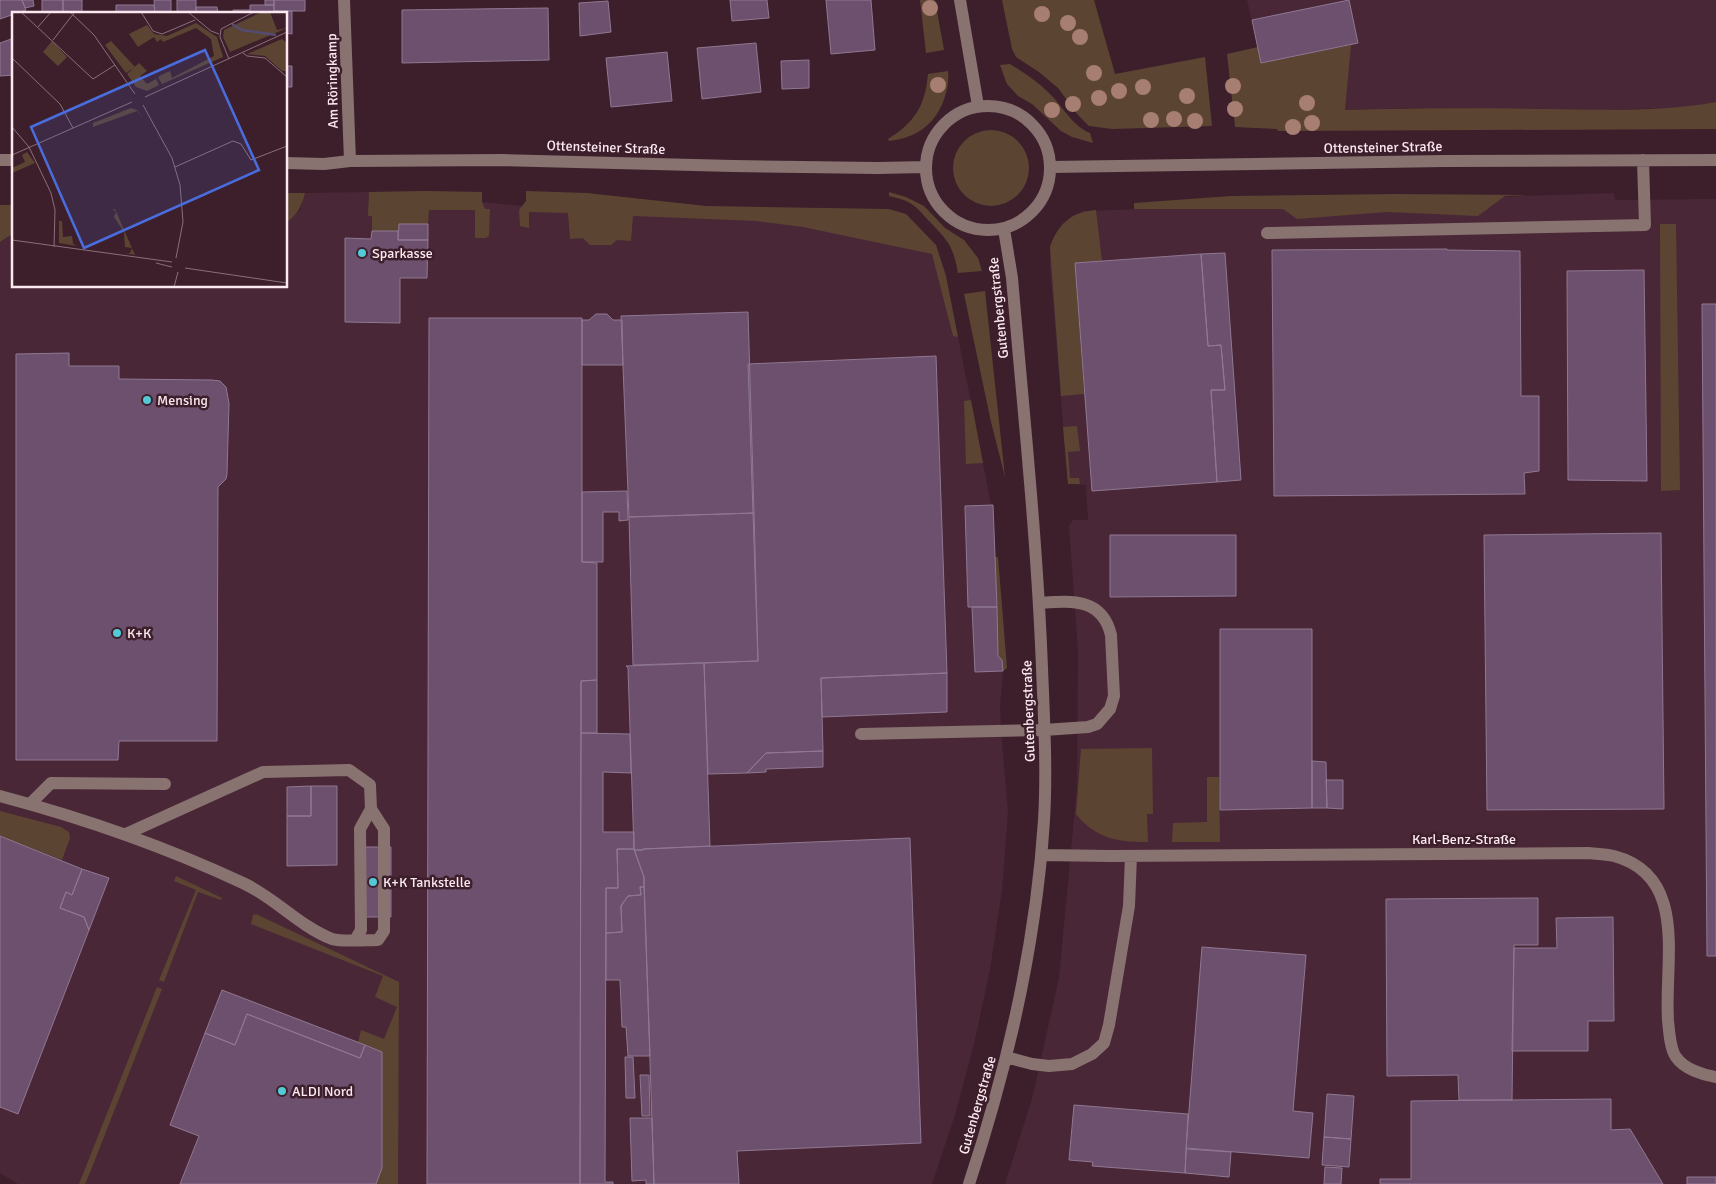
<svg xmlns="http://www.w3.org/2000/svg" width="1716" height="1184" font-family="Signika,sans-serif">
<rect width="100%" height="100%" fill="#3c1f2b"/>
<!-- built -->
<path fill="#4a2736" d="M1247 0H1716V102L1687 107 1606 110 1420 108 1344 110 1261 63Z
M428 191V201L482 202 522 206 528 199 649 207 899 215 933 246 958 337 991 504 993 505 998 656 1002 660 1003 671 1000 705 1001 731 1008 813 1002 890 990 970 974 1044 955 1115 932 1184H18L0 1173V242L14 233V286H286V223L300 210 305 193Z
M1614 193 1615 200 1716 199V1184H1005L1032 1099 1059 978 1077 787 1078 651 1069 526 1073 520H1088L1086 485 1068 484 1050 266V247L1053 238 1061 227 1072 216 1083 211Z"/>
<!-- green -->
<path fill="#5c4433" d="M920 0H935L944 50 926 53Z
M1002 0H1094L1115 74 1205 57 1212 126 1112 129 1089 126 1078 115 1058 88 1039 72 1016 57 1012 49Z
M1351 45 1345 110C1412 108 1479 108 1546 109 1602 110 1660 112 1716 102V129L1278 131 1277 129 1235 127 1227 54 1258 47 1261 63Z
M1010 64C1023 72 1037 81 1048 92 1063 106 1071 125 1090 133L1093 143 1072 137 1061 131 1032 104 1018 96 1007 84 1000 65Z
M948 71C949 83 947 91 943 102 933 127 914 138 889 141L888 139C915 122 925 106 928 74Z
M953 168a38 38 0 1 1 76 0a38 38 0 1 1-76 0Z
M428 191 482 192V202L485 209H490L489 236 486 238H475V210H429L428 224H399L398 231H372V216H368L369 192Z
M526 191 587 193 706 206 889 209 906 214 936 245 946 276 958 337 953 336 932 254 803 227 757 221 633 216 631 241 617 240 611 245H590L583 238 570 239 568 213 529 212V228L520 226 519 210 526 201Z
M889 192 906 197 924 206 945 228 964 240 978 258 982 271 958 273C953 246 949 242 931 223 915 206 913 201 889 196Z
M286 193H305C302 206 297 215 286 223Z
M1397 194 1530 195 1505 196 1478 216 1387 212 1297 219 1283 209H1134V203L1231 196Z
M0 205H14V233L0 242Z
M1096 210 1102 261 1075 264 1084 394 1061 396 1050 247C1058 224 1071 212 1096 210Z
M1660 224H1676L1680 490 1661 491Z
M985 291 1005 477 991 422 964 294Z
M971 400 983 463 966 464 964 401Z
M1077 426 1080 451 1068 452 1070 478H1079L1080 484H1068L1063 427Z
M995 557H998L1007 668 1003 671 1002 660 998 656Z
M1152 748 1153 814H1147L1148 842C1118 842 1096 839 1076 814L1081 749Z
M1207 777H1219L1220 842H1172L1173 823 1207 822Z
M0 811 61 827 69 832 70 838 62 860 0 836Z
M176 876 222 898 221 900 198 892 164 982 159 980 196 890 174 881Z
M256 914 399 982 398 1184H376L382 1168V1053L358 1042 361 1030 384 1039 397 1007 375 997 383 976 251 924 253 915Z
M157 987 162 989 91 1170 85 1184H79Z"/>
<!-- building -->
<path fill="#6c506e" stroke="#907892" d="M0 0H22L26 10 0 19Z
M22 0H33L34 6 25 8Z
M42 0H63V14H42Z
M63 0H82V14H63Z
M154 0H171V14H155Z
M177 0H196V14H177Z
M265 0H274V5H265Z
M274 0H305V11H274Z
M730 0H767L769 18 732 21Z
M826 0H871L875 50 831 54Z
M1349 0 1358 43 1261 63 1252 20Z
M608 1 611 32 580 36 579 3Z
M116 5H154L155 14H116Z
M250 5H274V11H292V34L286 33V14H250Z
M196 7H217L218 14H196Z
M548 8 549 60 402 63V10Z
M233 10H250V14H233Z
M14 38V75L0 76V43Z
M756 43 761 92 702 99 697 48Z
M667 52 672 101 611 107 606 58Z
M809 60V88L782 89 781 61Z
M286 66H292V87H286Z
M399 224H428V240H398Z
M372 231H398V240H428L427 278H400V323L345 322V238L371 239Z
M1447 249V250L1520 251 1521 396H1539V471L1524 473 1525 494 1274 496 1272 250Z
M1225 253 1241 480 1217 482 1211 390H1225L1221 345 1208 346 1201 254Z
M1201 254 1208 346 1221 345 1225 390H1211L1217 482 1092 491 1075 263Z
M1644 270 1647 481 1568 480 1567 271Z
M1702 304H1716V956H1707Z
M748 312 754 513 629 517 621 316Z
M596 314H607L613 320H622L623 365H582V320H589Z
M429 318H582V562L597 563V680L581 681 580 1184H427Z
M69 353V366H119V379L212 380 220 381 226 387 229 403 227 474 226 479 218 487 217 741H119L118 760H16V354Z
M936 356 947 673 821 678 823 751 766 753 747 773 708 774 704 663 758 661 748 364Z
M627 491 628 520 619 521V512H603V562H582V492Z
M993 505 997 607H968L965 506Z
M754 513 758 661 633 665 629 517Z
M1661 533 1664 809 1487 810 1484 535Z
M1110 535H1236V596L1110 597Z
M972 607H997L998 656 1002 660 1003 671 975 672Z
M1220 629H1312V808L1220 810Z
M704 663 710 846 643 849V850H634L628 668 626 666Z
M947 673V712L822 717 821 678Z
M597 680V733H581V681Z
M581 733 630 734 631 773 603 772V832H634V849H617L618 888H606L605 1182H613V1184H580Z
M823 751V767L766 769V772L747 773 766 753Z
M1312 761 1326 762 1327 808H1312Z
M1326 780H1343V809L1327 808Z
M311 786H337V865L287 866V816H311Z
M311 786V816H287V787Z
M0 836 82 869 72 895 66 892 60 908 84 917 89 930 18 1114 0 1107Z
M910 838 921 1143 737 1151 739 1184H654L644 877 634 850H643V849Z
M356 847H391V917H356Z
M617 849H634L644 877V887H640L641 895 628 896 621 906 622 932 606 933V888H618Z
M82 869 109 878 89 930 84 917 60 908 66 892 72 895Z
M640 887H644L650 1056H628L626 1027H622L620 980H606V933L622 932 621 906 628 896 641 895Z
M1538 898V945H1514L1512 1100H1459L1458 1075 1387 1076 1386 899Z
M1613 917 1614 1021H1588V1051H1512L1514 948H1557L1556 918Z
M1202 947 1306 955 1293 1111 1313 1113 1309 1158 1186 1148Z
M222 990 365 1045 360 1058 247 1014 235 1045 205 1033Z
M247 1014 360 1058 365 1045 382 1052V1168L376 1184H180L199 1136 170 1125 205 1033 235 1045Z
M625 1057H633L635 1098H626Z
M640 1075H649L650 1116H642Z
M1327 1094 1354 1096 1351 1139 1324 1137Z
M1611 1099V1130L1630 1129 1663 1184H1380V1179H1411V1101Z
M1074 1105 1188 1114 1185 1173 1092 1166 1093 1162 1069 1160Z
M630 1118H652L654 1184H646V1180L632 1181Z
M1324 1137 1351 1139 1349 1167 1322 1165Z
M1186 1149 1231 1152 1229 1177 1185 1173Z
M1325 1167 1342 1168 1341 1184H1324Z
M1687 1177H1716V1184H1687Z"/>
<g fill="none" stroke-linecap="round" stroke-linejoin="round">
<!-- minor -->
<path stroke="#887371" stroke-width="12" d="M344 0 350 161
M960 0 978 106
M926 168a62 62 0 1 1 124 0a62 62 0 1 1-124 0Z
M0 160H14
M286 163 324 164 350 161 503 160 733 166 878 168 925 167
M1050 167 1445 161 1716 160
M1267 233 1645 225 1643 160
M861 734 1044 730 1088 727 1097 724 1110 709 1114 696 1111 635C1102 597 1070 601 1039 603
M0 796C83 818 164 846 243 883 274 897 299 926 332 939 341 942 367 940 378 940L384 931V829L371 809
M30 804 51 783 165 784
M126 834 263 772 349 770 370 785 371 809 360 829 361 930 355 940
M1041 855 1111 856 1587 853C1596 854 1605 854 1614 856 1689 876 1664 962 1668 1020 1669 1030 1670 1049 1676 1057 1684 1069 1703 1075 1716 1077
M1006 1057 1032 1064 1049 1066 1072 1064 1092 1054 1104 1043 1109 1025 1129 906 1131 856
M969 1184C1008 1066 1036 945 1044 820 1047 769 1044 719 1042 668 1037 538 1023 408 1012 278L1004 229"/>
</g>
<!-- trees -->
<g fill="#a67e72">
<circle cx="930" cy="8" r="8"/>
<circle cx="1042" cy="14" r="8"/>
<circle cx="1068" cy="23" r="8"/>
<circle cx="1080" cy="37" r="8"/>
<circle cx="1094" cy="73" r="8"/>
<circle cx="938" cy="85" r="8"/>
<circle cx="1233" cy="86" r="8"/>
<circle cx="1143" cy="87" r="8"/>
<circle cx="1119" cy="91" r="8"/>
<circle cx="1187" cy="96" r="8"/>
<circle cx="1099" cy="98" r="8"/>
<circle cx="1307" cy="103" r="8"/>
<circle cx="1073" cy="104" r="8"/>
<circle cx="1235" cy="109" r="8"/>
<circle cx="1052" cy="110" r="8"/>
<circle cx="1174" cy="119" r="8"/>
<circle cx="1151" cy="120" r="8"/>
<circle cx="1195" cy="121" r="8"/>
<circle cx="1312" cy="123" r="8"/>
<circle cx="1293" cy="127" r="8"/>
</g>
<!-- markers -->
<g fill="#52cbd7" stroke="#3c1f2b" stroke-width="2">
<circle cx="362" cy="253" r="5"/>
<circle cx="147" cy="400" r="5"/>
<circle cx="117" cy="633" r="5"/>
<circle cx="373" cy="882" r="5"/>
<circle cx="282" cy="1091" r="5"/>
</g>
<g text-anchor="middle" stroke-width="5" stroke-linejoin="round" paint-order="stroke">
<!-- street labels -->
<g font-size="14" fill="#fce8ef" stroke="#3c1f2b">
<text transform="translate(332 81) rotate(-91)" y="5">Am Röringkamp</text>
<text transform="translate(606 147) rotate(2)" y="5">Ottensteiner Straße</text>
<text transform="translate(1383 147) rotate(-1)" y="5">Ottensteiner Straße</text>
<text transform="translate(998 308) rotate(-96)" y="5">Gutenbergstraße</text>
<text transform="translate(1028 711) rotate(-92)" y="5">Gutenbergstraße</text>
<text x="1464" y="844">Karl-Benz-Straße</text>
<text transform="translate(977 1105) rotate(-74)" y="5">Gutenbergstraße</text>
</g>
<!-- poi labels -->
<g font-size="14" fill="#fce8ef" stroke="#3c1f2b" text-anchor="start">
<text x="372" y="258">Sparkasse</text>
<text x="157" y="405">Mensing</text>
<text x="127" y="638">K+K</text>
<text x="383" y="887">K+K Tankstelle</text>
<text x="292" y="1096">ALDI Nord</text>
</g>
</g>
<!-- overview -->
<g transform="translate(12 12)">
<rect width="275" height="275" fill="#3c1f2b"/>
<path d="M250 0H258L265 18 275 16 218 40 211 25 212 18ZM184 11 205 25 211 45 150 72 146 65 149 63 158 59 160 66 202 44 199 27 184 16 151 30 149 27 145 30 142 25 126 35 117 22 135 13 142 22 155 24ZM270 27 275 31V59H270L253 44 235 42ZM40 29 55 45 46 54 31 40ZM99 29 123 55 114 61 93 33ZM127 51 135 59 128 64 135 72 144 67 147 73 135 79 124 75 115 62ZM119 96 125 98 131 106 125 99 81 115V111ZM15 140 23 151 0 161V156L13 150 10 143ZM101 197 86 198 103 197 123 243 114 241H118L120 236 113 235 112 220 102 205 104 200ZM47 209H50L51 225 60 224 61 232 65 234 47 231Z" fill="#5c4433"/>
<path fill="none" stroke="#544c70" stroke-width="2.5" d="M220 12 230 18 264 23"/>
<path fill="none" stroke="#896f79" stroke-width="1" d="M9 0 81 67 103 53M58 0 82 23 123 82M129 0 141 19 150 22 183 8M176 0 199 19 207 22M26 15 39 0M41 28 62 1M231 41 235 44 253 46 275 65M0 46 48 92 61 116M217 47 208 25 209 17 242 0M133 85 275 20M131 93 160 146 168 173 171 210 164 246M0 115 17 135 39 181 43 198 42 235M0 143 120 90M163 155 221 129 229 132 239 148 275 134M0 228 160 250M144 251 160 255M173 256 275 271M162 275 166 260"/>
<path fill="#4a6ddd" fill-opacity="0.15" stroke="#4a6ddd" stroke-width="2.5" d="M193 38 247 158 72 236 19 115Z"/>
<rect width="275" height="275" fill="none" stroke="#fce8ef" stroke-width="2.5"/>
</g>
</svg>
